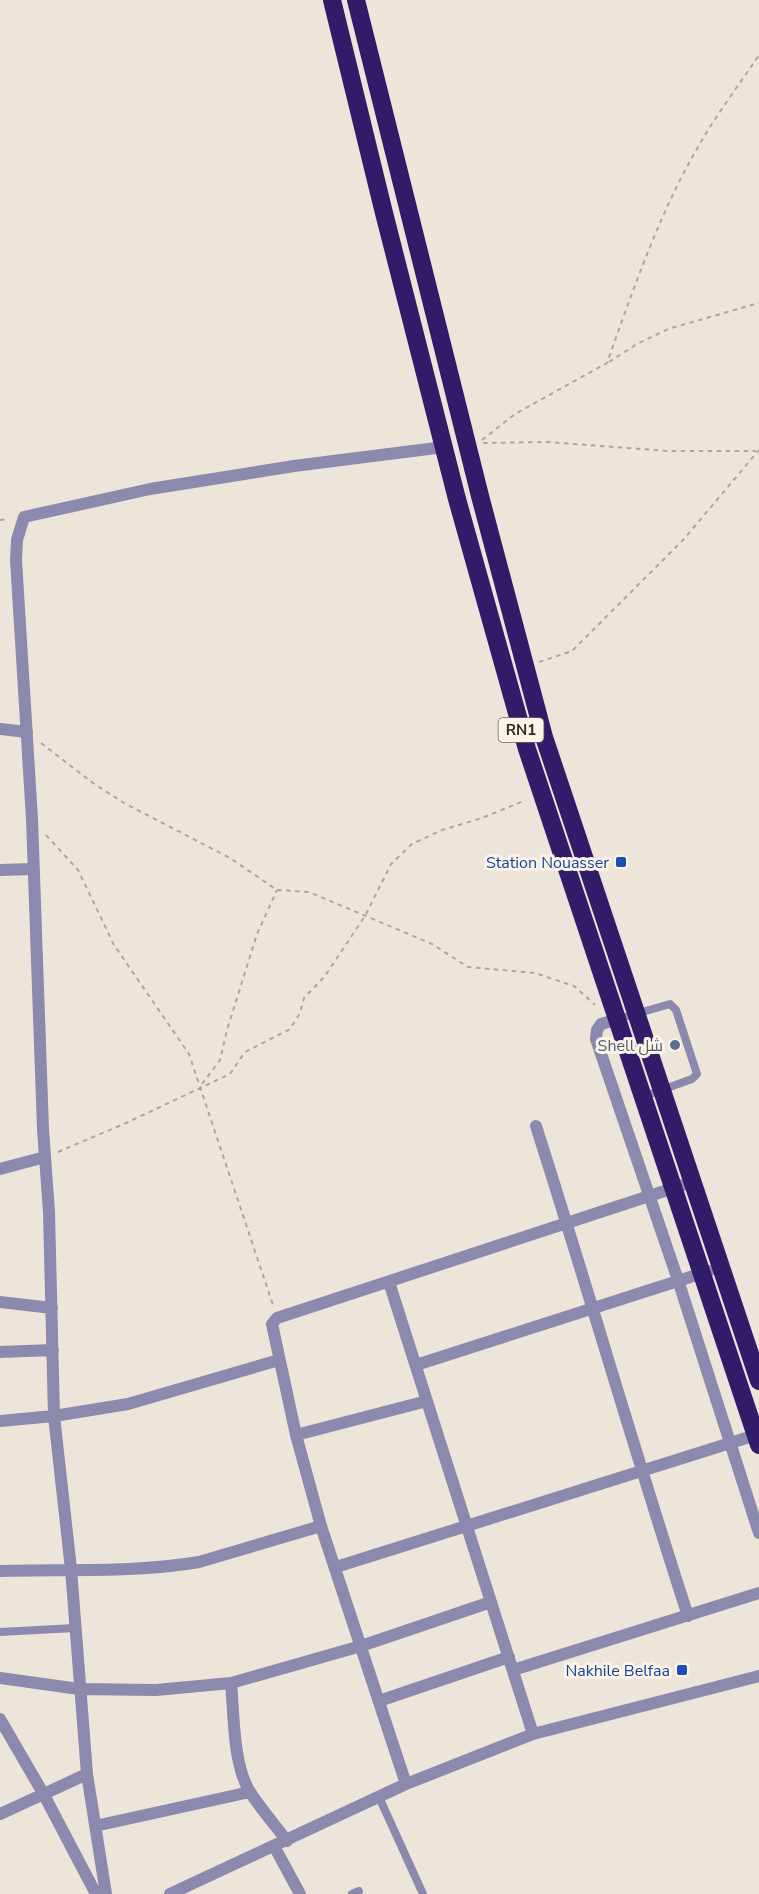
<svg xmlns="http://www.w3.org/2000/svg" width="759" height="1894" font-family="'Nunito Sans',Cairo,sans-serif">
<rect width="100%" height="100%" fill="#ede5d9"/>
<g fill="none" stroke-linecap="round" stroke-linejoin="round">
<!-- path -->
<path stroke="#aca69c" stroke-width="2" stroke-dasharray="4.5 4.5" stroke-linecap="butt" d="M609 362 637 344 668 329 759 303
M482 440 515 414 607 363C633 290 659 214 698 147 716 115 739 85 759 55
M483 443 547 442 668 451H756
M0 520 9 519
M539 662 572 651 684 539 759 450
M41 743 93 783 124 803 230 858 277 890 309 892 432 944 468 967 535 973 574 986 595 1005
M46 835 78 870 114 945 189 1054 273 1305
M202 1084 220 1060 227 1030 257 934 277 890
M58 1152 126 1123 230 1074 245 1052 290 1029 300 1013 304 998 325 976 365 916 391 864 412 844 442 830 482 818 526 800"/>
<!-- lane -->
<path stroke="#8c89ae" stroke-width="8" d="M618 1019 670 1004 676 1010 697 1074 692 1079 642 1097
M0 1632 75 1628
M379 1797 423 1894
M352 1894 359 1891"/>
<!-- street -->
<path stroke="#8c89ae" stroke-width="12" d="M0 729 27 732
M0 870 34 869
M618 1019 601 1024 597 1030 596 1039 678 1280 759 1533
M536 1126C588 1289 635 1453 688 1616
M0 1169 45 1157
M389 1282 533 1734
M0 1302 52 1308
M0 1352 53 1350
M416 1365 709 1271
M0 1421 54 1416 128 1404 279 1360
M296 1435 427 1401
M336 1567 759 1434
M0 1571C66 1569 134 1573 199 1562L321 1526
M513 1670 759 1593
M0 1678 79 1689 156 1690 231 1683 361 1646 491 1602
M231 1683C234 1715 233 1765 250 1792 261 1809 275 1825 287 1841
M379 1701 509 1657
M0 1719 43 1793 96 1894
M406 1784 321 1526 296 1435 272 1324 277 1318 692 1182
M0 1814 87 1774
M95 1826 250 1792
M274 1846 300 1894
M106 1894 87 1774 71 1569 54 1416 49 1212 43 1129 32 819 16 560 17 540 24 517 150 489 294 466 444 447
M170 1894 406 1784 533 1734 759 1676"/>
<!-- highway -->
<path stroke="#301c68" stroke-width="18" d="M332 0 383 209 457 499 527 749 759 1445
M356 0 480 496 544 737 759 1381"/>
</g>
<!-- markers -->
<g fill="#1a4fb4" stroke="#faf3e6" stroke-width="2">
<rect x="615" y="856" width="12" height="12" rx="3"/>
<rect x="676" y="1664" width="12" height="12" rx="3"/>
</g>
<circle fill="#5c6f8a" stroke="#faf3e6" stroke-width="2" cx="675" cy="1045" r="6"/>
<g text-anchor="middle" stroke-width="6" stroke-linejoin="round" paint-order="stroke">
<!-- shield labels -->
<rect fill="#faf3e6" stroke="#69665e" stroke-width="1.5" x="498.5" y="718" width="45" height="24" rx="4.5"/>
<g font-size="15" font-weight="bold" fill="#2b2924">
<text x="521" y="735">RN1</text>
</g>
<!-- transit labels -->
<g font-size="16" fill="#164399" stroke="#faf3e6" text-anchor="end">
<text x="609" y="868">Station Nouasser</text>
<text x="670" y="1676">Nakhile Belfaa</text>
</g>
<!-- service labels -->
<g font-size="16" fill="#4e5e75" stroke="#faf3e6" text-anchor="end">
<text x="663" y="1051">Shell شل</text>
</g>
</g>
</svg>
